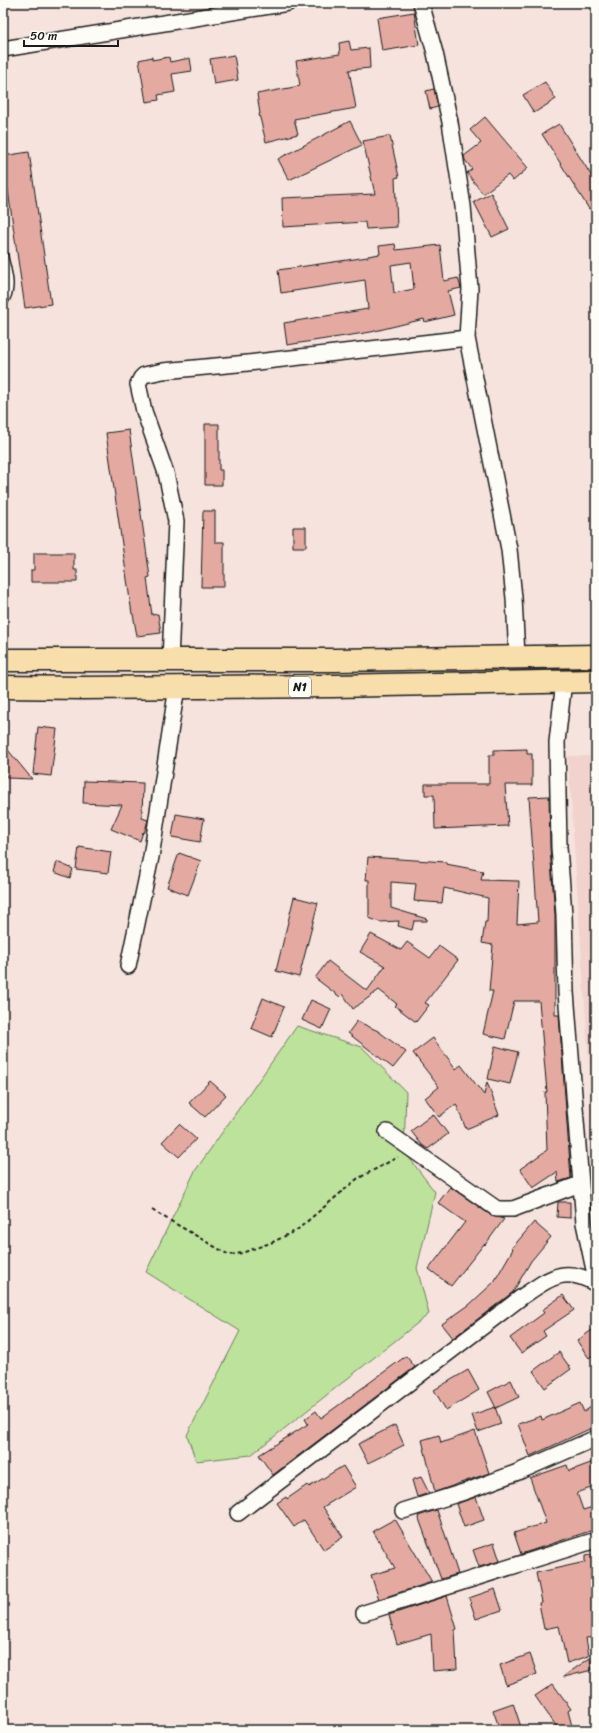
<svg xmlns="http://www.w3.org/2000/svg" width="599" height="1733" font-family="Sriracha,sans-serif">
<rect width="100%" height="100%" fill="#f6e3de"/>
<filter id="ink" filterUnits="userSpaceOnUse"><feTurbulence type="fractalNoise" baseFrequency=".025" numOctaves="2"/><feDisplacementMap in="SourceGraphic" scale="8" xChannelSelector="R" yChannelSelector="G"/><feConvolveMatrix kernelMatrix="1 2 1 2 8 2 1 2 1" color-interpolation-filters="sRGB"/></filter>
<g filter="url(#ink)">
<!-- built -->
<path fill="#f1d2cc" d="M568 756H596V1166Z"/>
<!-- green -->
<path fill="#bde29c" stroke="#6c7f5c" d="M297 1026 362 1047 406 1092 404 1151 435 1192 417 1268 429 1314 251 1455 196 1461 187 1435 240 1331 146 1272 195 1171Z"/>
<!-- building -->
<path fill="#e4aaa2" stroke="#1c1c1c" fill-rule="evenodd" d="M414 12 419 45 382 51 377 18Z
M349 41 351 50 369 48 370 68 349 70 356 108 294 119 298 134 266 142 259 114H260L257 94 300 86 296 61 340 54 339 43Z
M234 55 238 80 214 84 210 59Z
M152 57V60L169 57 170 62 190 58 192 71 172 74 175 92 158 95 159 100 146 102 139 60Z
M545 82 556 99 534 113 523 95Z
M434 89 438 107 430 109 426 91Z
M485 117 528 168 513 181 508 175 483 194 467 173 472 169 465 160 464 156 481 143 470 130Z
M350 121 362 145 289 180 278 159Z
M559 124 596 183V204L589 209 542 134Z
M390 136 399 177 395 178 397 227 366 229 365 222 283 227 282 198 375 194 363 141Z
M29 152 51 304 25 308 3 156Z
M491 193 509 229 492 237 474 202Z
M395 244 396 250 440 245 444 281 458 278 461 288 448 291 454 315 425 322 424 319 371 332 287 345 284 323 368 309 365 280 281 293 278 270 368 257V256L380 254 379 246ZM411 262 414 289 394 293 391 265Z
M205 424H219V470H222V485H205Z
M129 430 150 577 147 578 152 615 158 614 161 633 137 636 133 614H132L106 433Z
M203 511H215V542H224V587H201Z
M293 527H306V547H293Z
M34 553H74V570H77V582H31V570H34Z
M38 727 57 729 51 776 33 774Z
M3 744 32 779 8 778 3 772Z
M527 749V754H532V785H505L508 826 435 829 434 795H425V784H489V755H494V750Z
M84 781 143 783 142 818 148 820 146 827 144 833 143 832 140 841 111 829 122 805 83 803Z
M549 796 550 848 555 915V1015H559L571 1178 558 1182 557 1172 533 1188 520 1169 547 1150 545 1092H547L539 1001H514L505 1039 483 1034 493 991H489L493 945 482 943 485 922H487L488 898 444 888 442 903 414 901 416 884 391 882V908L427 919V921H414L412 930 398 926 399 921 380 922 369 918V880H366L368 857 446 862V864L483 871 481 880 519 881 517 924 538 922 529 797Z
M176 814 204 819 200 842 172 837Z
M79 847 111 852 108 873 76 869Z
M179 853 201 861 188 895 167 887Z
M57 862 73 869 70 878 54 872Z
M294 897 318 903 299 977 276 971Z
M371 934 401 950 407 942 430 958 439 946 458 960 425 1003 429 1005 416 1022 395 1006 397 1004 379 990 353 1009 343 994 340 997 315 978 328 961 367 991 385 966 360 952Z
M263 998 284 1007 272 1037 251 1028Z
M311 1000 331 1009 322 1029 302 1020Z
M357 1021 378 1031 406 1052 393 1068 348 1033Z
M433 1038 456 1069 461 1065 484 1095 487 1082 499 1115 466 1129 456 1104 439 1117 425 1098 439 1087 413 1053Z
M495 1046 518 1052 510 1084 488 1079Z
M210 1081 226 1095 205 1117 189 1103Z
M433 1114 448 1134 428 1149 422 1145 411 1131Z
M179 1124 196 1139 179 1157 162 1142Z
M450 1187 492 1216 504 1219 485 1245 484 1244 451 1286 429 1269 465 1222 438 1203Z
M558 1202H570V1218L557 1217Z
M534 1222 551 1237 531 1261 513 1292 453 1338 442 1324 469 1305 494 1282 513 1249 512 1248Z
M563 1295 574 1310 543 1331 546 1336 521 1353 510 1338 544 1313 542 1310Z
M596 1327V1353L589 1358 577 1341Z
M559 1352 571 1369 545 1388 533 1371Z
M406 1356 415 1367 273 1475 259 1455 308 1424 305 1419 316 1411 321 1418Z
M468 1370 479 1390 446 1410 434 1390Z
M511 1380 519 1397 496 1408 488 1392Z
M580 1403 584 1412 596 1403V1426L530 1456 518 1424 541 1416 542 1420Z
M495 1407 501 1424 478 1432 472 1415Z
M395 1425 404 1445 368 1463 358 1444Z
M475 1431 489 1473 435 1492 422 1440 439 1435 441 1443Z
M596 1461V1486L577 1493 583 1510 596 1506V1529L521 1554 514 1533 546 1523 530 1478 567 1465 569 1471Z
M343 1466 356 1487 323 1507 343 1537 324 1550 304 1520 294 1527 277 1503 286 1497 287 1499 307 1485 309 1487Z
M421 1477 429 1493 417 1497 412 1480Z
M476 1497 484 1520 464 1527 456 1504Z
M437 1510 458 1574 441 1579 418 1516Z
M395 1519 432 1582 379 1599 371 1575 395 1568 373 1531Z
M494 1543 500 1561 479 1567 473 1550Z
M596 1554V1637L586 1638 589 1656 567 1663 559 1626 544 1629 539 1603 542 1602 536 1573 585 1562V1556Z
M495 1589 502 1610 476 1619 469 1598Z
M447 1596 457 1629 455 1630 457 1669 433 1671 431 1634 397 1644 389 1615Z
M530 1654 537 1674 506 1685 500 1665Z
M590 1658 592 1670 564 1677V1676Z
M553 1684 571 1709 568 1711 573 1730H559L535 1696Z
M513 1703 522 1730H500L493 1710Z"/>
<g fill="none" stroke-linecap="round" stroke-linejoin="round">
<!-- lane casing -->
<g stroke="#1c1c1c" stroke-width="10">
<path id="lane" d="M3 252C6 269 15 288 3 303"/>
</g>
<!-- street casing -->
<g stroke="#1c1c1c" stroke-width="18">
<path id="street" d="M421 3 435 53 450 122 457 168 463 206 470 289 467 338 509 549 514 598 517 657
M3 49 288 3
M170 661 176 521 166 473 144 411 138 384 141 378 144 375 163 371 248 363 467 338
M564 681 557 742 559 847 564 915 566 992 584 1223 596 1279
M128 966 151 857 177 687
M387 1132 497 1209H513L580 1184
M403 1511 467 1491 518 1472 596 1438
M238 1513 523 1296C550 1278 565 1265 596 1284
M364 1613 596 1540"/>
</g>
<!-- primary casing -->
<g stroke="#1c1c1c" stroke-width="25">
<path id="primary" d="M3 660H334L596 656
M3 687 83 688 333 686 596 681"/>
</g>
<!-- path -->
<path stroke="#1c1c1c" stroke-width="2" stroke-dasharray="4 3" stroke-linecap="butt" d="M152 1210 229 1255 242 1253 273 1242 297 1230 357 1179 398 1157"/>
<!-- lane -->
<use href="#lane" stroke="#fdfcf7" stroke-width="7"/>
<!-- street -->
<use href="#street" stroke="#fdfcf7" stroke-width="15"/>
<!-- primary -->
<use href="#primary" stroke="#f8deab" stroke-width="22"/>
</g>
</g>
<g text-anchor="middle" stroke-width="3" stroke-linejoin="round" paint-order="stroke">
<!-- shield labels -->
<rect fill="#fdfcf7" stroke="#605f5e" stroke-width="1" x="289" y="677" width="22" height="20" rx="3"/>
<g font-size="12" font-weight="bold" fill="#1c1c1c">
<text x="300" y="691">N1</text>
</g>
</g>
<!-- margin -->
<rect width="599" height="1733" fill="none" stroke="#fdfcf7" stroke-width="16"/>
<rect x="8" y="8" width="583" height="1717" fill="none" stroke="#1c1c1c" stroke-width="1.5" filter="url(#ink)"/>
<!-- scale -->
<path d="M24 40v6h94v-6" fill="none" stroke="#1c1c1c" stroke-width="2"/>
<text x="30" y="40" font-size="12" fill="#1c1c1c" stroke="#fdfcf7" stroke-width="3" paint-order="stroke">50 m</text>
</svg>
